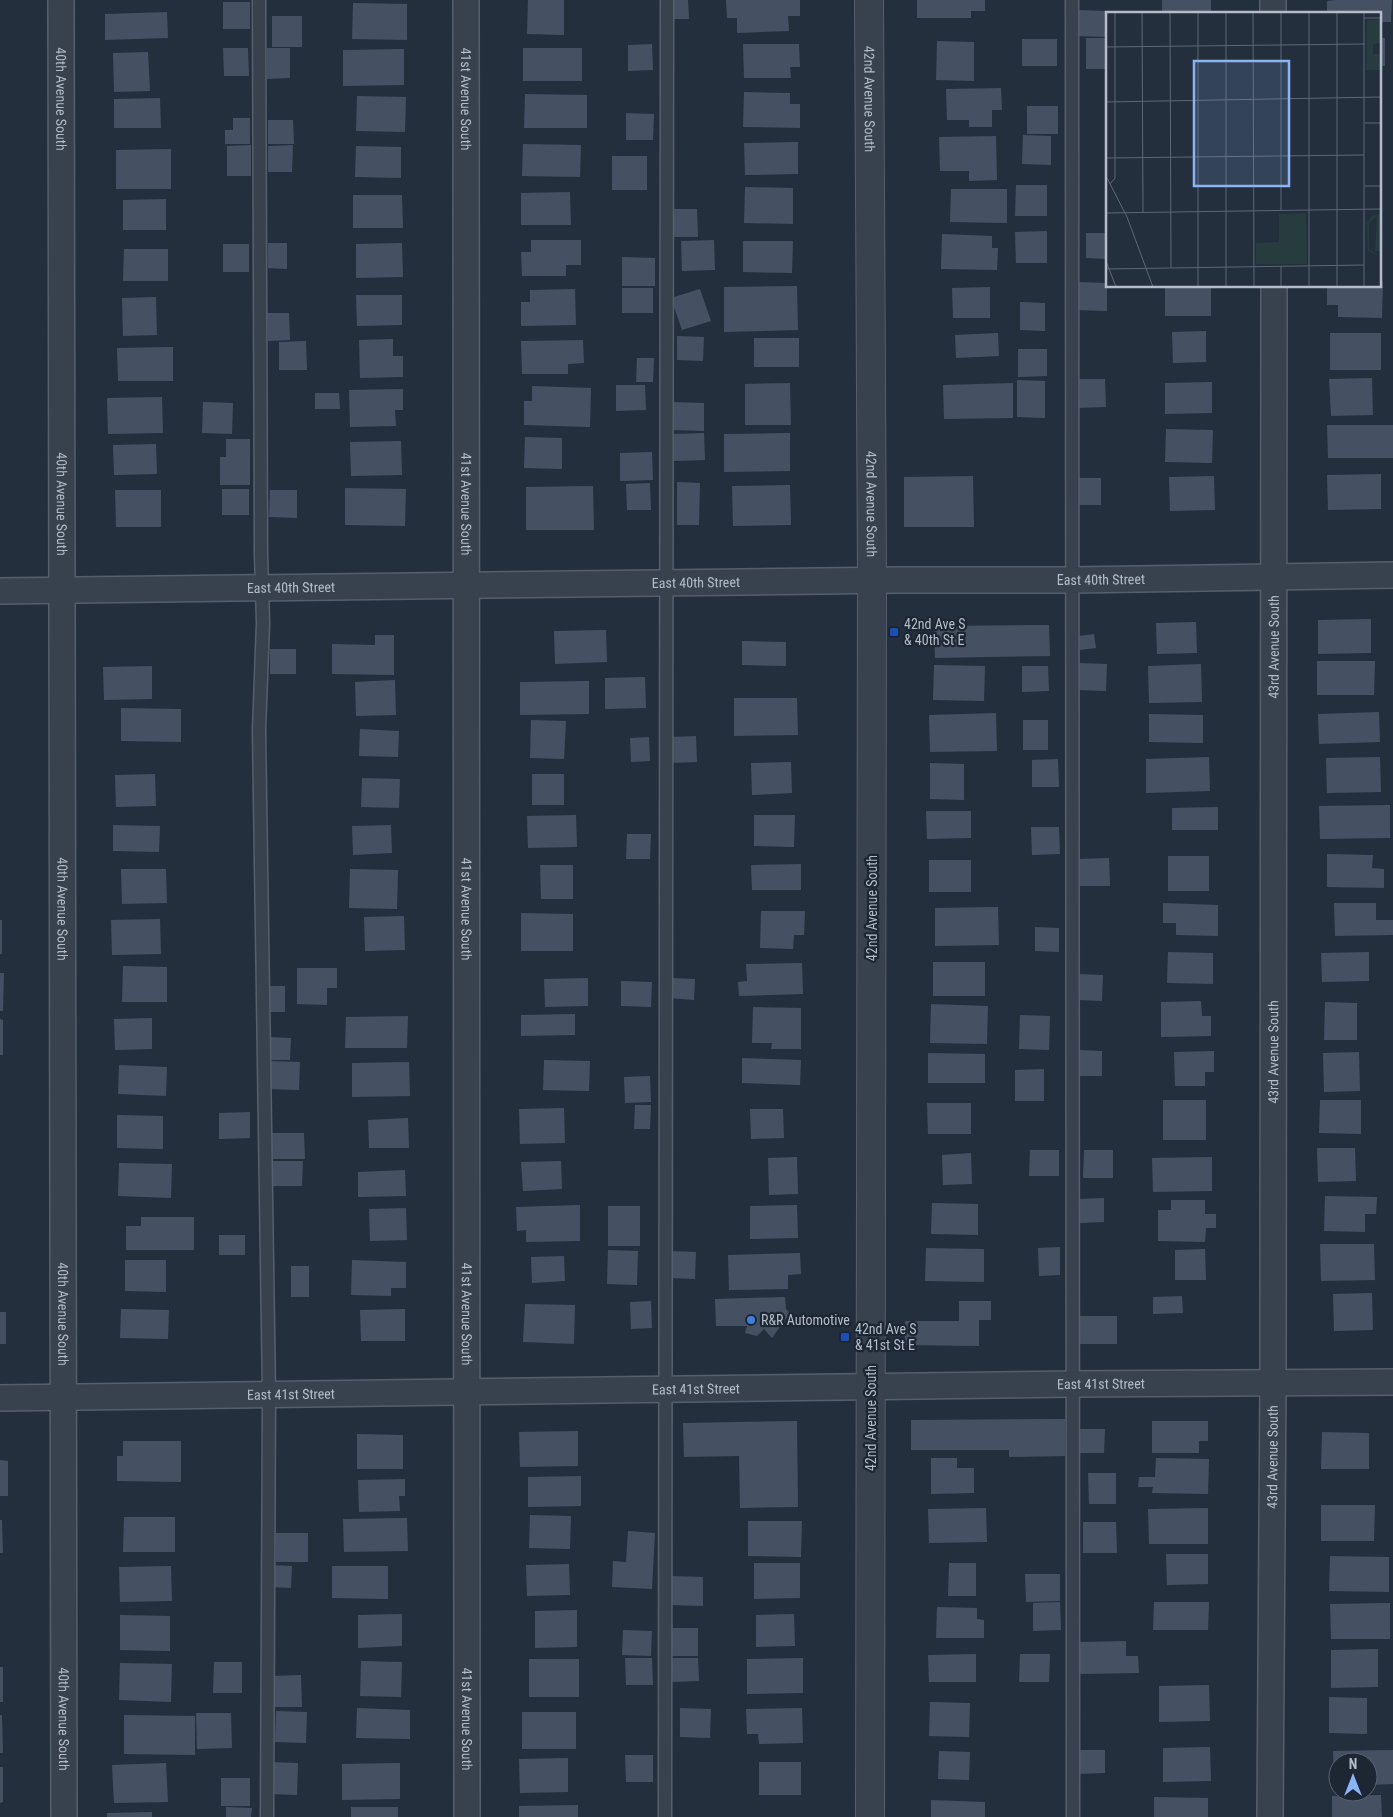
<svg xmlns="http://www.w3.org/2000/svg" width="1393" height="1817" font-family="'Roboto Condensed',sans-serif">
<rect width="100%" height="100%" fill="#242f3e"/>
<!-- building -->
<path fill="#455162" d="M528 0H564V35L527 34Z
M671 0H688L689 19H671Z
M726 0H800V16H788L789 31 737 33V18H727Z
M917 0H985V11H971V18H917Z
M1162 0H1211V14H1162Z
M1335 0H1392L1391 22H1379V14H1327V1Z
M223 2H250V29H223Z
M353 3 407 4V40L352 39Z
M1077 10 1107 11 1106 37 1076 36Z
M167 12 168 38 105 40V14Z
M272 16H302V47H272Z
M1086 38H1107V69H1086Z
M1379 38H1385V66H1379Z
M1022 39H1057V66H1022Z
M937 41 974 42V81L936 80Z
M652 44 653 70 628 71V45Z
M743 44H799L800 67H790L791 78H744Z
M223 48H248L249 76H224Z
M267 48H290V78L267 79Z
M523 48H582V81H523Z
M404 49V85L343 86V50Z
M148 52 150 91 114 92 113 53Z
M1001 88 1002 110H992V127H969V120H947L946 89Z
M744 92 790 93V104H800V128L743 127Z
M525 94 587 95V128H524Z
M357 96 406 97 405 132 356 131Z
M160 98 161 128H114V99Z
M1027 106H1058V134H1027Z
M626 113 654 114 653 140H626Z
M233 118H250V144H225V130H233Z
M268 120H293L294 144H268Z
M1023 135 1051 136V165L1022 164Z
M996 136 997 180 969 181V171H940L939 137Z
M798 142V174L745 175 744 143Z
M523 144 581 145 580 177 522 176Z
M251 145V176H227V146Z
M293 145 292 172H268V146Z
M356 146 401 147V178L355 177Z
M171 149V189H116V150Z
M612 156H647V190H612Z
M1016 185H1047V216H1015Z
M745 187 793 188V224L744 223Z
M951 189H1007V223L950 222Z
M570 192 571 225H521V193Z
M353 195H402L403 228H353Z
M166 199V230H123V200Z
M671 209H697L698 237H671Z
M1047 231V263H1016L1015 232Z
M1086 233H1107V259L1086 258Z
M942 234 992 236V248H998L997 270 941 269Z
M531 240H581V265H566V276H522L521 252H531Z
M714 240 715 270 682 271 681 241Z
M743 241H793L792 273 743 272Z
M268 243H287V269L268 268Z
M402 243 403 277 356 278V244Z
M223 244H249V272H223Z
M124 249H168V281H123Z
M622 257 655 258V286H622Z
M1379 280 1383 281 1382 318 1338 317V305H1327V286H1379Z
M1077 282 1107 283V311L1076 310Z
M797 286 798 330 724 332V287Z
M1165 286H1211V316H1165Z
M990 287V318H953L952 288Z
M622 288H653V313H622Z
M575 289 576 325 521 326V302H530V290Z
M700 289 711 321 682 330 671 298Z
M356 295H402V325L357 326Z
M156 297 157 335 123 336 122 298Z
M1020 302 1045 303V331L1020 330Z
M267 313H289L290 340 268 341Z
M1206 331V362L1173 363 1172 332Z
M998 333 999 356 956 358 955 335Z
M1330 333H1381V370H1330Z
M677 336 704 337 703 361 677 360Z
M754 338H799V367H754Z
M393 339V356H403V377L360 378 359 340Z
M583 340 584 363 568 364V374H522L521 341Z
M306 341 307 370H279V342Z
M173 347V381H118L117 348Z
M1018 349H1047V376L1018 377Z
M637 358H654L653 382H636Z
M1372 378 1373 415 1331 416 1329 379Z
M1076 379H1105L1106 407 1076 408Z
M1017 380 1045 381V418L1017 417Z
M1212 382V413L1165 414V383Z
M790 383 791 425H745V384Z
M1013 383V418L944 419 943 385Z
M616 385H645L646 410 616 411Z
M532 386 591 388 590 427 524 425V401H532Z
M403 389V410H395L396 426 350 427 349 390Z
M315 393H339L340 409H315Z
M162 397 163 433 108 434 107 398Z
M203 402 233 403 232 434 202 433Z
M672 402 704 403V431L671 430Z
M1327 425H1393V458H1328Z
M1166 429 1213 430 1212 463 1165 462Z
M704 433 705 460 674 461 673 434Z
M790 433V471L724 472V434Z
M525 437 562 438V469L524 468Z
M226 439H250V485H220V457H226Z
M401 441 402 475 351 476 350 442Z
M156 444 157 474 114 475 113 445Z
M652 452 653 480 620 481V453Z
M1381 474V509L1328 510 1327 475Z
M973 476 974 527H904V477Z
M1214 476 1215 510 1170 511 1169 477Z
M1077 478H1101V505H1076Z
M677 482 700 483 699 525H677Z
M650 483 651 510H627L626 484Z
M790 485 791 525 733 526 732 486Z
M593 486 594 530H526V487Z
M345 488 406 489 405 526 345 525Z
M222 489H249V515H222Z
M115 490H161V527H116Z
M270 490H297V518L269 517Z
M1371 619V653L1318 654V620Z
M1196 622 1197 653 1157 654 1156 623Z
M1049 625 1050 656 935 658 934 626Z
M606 630 607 662 555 664 554 631Z
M1094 634 1096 648 1080 650 1079 636Z
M375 635H394V675L332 674V644L375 645Z
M742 641 786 642V666L742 665Z
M270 649H296V674H270Z
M1317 661H1375L1374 695H1317Z
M1079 663 1107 664 1106 691 1079 690Z
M1201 664 1202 702 1149 703 1148 666Z
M934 665 985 666 984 701 933 700Z
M152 666V699L104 700 103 667Z
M1022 666H1048L1049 691 1022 692Z
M645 677 646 708 605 709V678Z
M395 680 396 715 356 716 355 682Z
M589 681V714L520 715V682Z
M734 698H797L798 735 734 736Z
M121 708 181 709V742L121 741Z
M1379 712 1380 742 1319 744 1318 714Z
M996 713 997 751 930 752 929 715Z
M1149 714 1203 715V743L1149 742Z
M531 720 566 721 564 759 530 758Z
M1023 720H1048V750H1023Z
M360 729 399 731 398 757 359 756Z
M696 736 697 762 671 763 670 737Z
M649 737 650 761 631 762 630 738Z
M1209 757 1210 791 1146 793V759Z
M1380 757 1381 792 1327 793 1326 758Z
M1058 759 1059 787H1032V760Z
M791 762 792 793 752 795 751 763Z
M930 763 964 764V800L930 799Z
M155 774 156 806 116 807 115 775Z
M532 774H564V805H532Z
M362 778 400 779 399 808 361 807Z
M1390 805V838L1320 839 1319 806Z
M1218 807V830H1172V808Z
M926 811H971V838L927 839Z
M576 815 577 847 528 848 527 816Z
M754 815H795L794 847 754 846Z
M113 825 160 826 159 852 113 851Z
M391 825 392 853 353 855 352 826Z
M1031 827H1059L1060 854 1032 855Z
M627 834H651L650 859H626Z
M1327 854 1373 855 1372 868 1384 869V888L1327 887Z
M1168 856H1209V891H1168Z
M1109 858 1110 886H1078L1077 859Z
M929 860H971V892H929Z
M801 864V890H752L751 865Z
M540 865H573V899H541Z
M121 869H166L167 903 122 904Z
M350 869 398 870 397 909 349 908Z
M1163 903 1218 905V936L1176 935V923H1163Z
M1334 903H1376V920H1393V935L1335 936Z
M998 907 999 945 935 946V908Z
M761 911H805L804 935H794L793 949 760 948Z
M521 913 573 914V951H521Z
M404 916 405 950 365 951 364 917Z
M160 919 161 954 112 955 111 920Z
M0 920H2V954H0Z
M1035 927 1059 928V952L1035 951Z
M1168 952 1213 953V984L1167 983Z
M1369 952V981L1322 982 1321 953Z
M933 962H985V996H933Z
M802 963 803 994 739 996 738 982 747 981 746 964Z
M123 966 167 967V1002H122Z
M297 968H337V988H327V1005L297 1004Z
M0 973H4L3 1011H0Z
M1078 974 1103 975 1102 1001 1078 1000Z
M588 978V1006L545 1007 544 979Z
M670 978 695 979 694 1000 669 998Z
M621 981 652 982 651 1007 621 1006Z
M267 986H285V1012H268Z
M1201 1001 1202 1016H1211V1036L1161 1037V1002Z
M1325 1002 1357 1003V1040H1324Z
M931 1004 988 1006 987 1044 930 1043Z
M753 1007 801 1008V1049H771L772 1043H752Z
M575 1014V1035L521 1036V1015Z
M1020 1015 1050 1016 1049 1050 1019 1049Z
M408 1016 407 1048H345L346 1017Z
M152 1018V1049L115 1050 114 1019Z
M0 1019 3 1020V1055H0Z
M268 1037 291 1038 290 1060H267Z
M1079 1050 1102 1051V1076H1079Z
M1214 1051V1072H1205V1086H1175L1174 1052Z
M1359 1052 1360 1091 1324 1092 1323 1053Z
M928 1053 985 1054V1083H928Z
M742 1058 801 1060 800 1085 742 1083Z
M544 1060 590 1061 589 1091 543 1090Z
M269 1061 300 1062 299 1090 268 1089Z
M409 1062 410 1096 352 1097V1063Z
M119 1065 167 1067 166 1096 118 1094Z
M1044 1069V1101H1015V1070Z
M650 1076 651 1102 625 1103 624 1077Z
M1163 1100H1206V1140H1163Z
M1320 1100H1361V1134L1319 1133Z
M927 1103H971V1134H928Z
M635 1105H651L650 1129H634Z
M564 1108 565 1143 520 1144 519 1109Z
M750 1109H783L784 1138 751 1139Z
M250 1112V1138L219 1139V1113Z
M117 1115 163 1116V1149L117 1148Z
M408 1118 409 1148H369L368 1120Z
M268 1133H304L305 1159H268Z
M1317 1148H1355L1356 1181 1318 1182Z
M1030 1150H1059V1176H1029Z
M1084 1150H1113V1178H1083Z
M971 1153 972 1184 943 1185 942 1155Z
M797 1157 798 1194 769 1195 768 1158Z
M1212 1157V1191L1153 1192 1152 1158Z
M269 1161H303L302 1186H268Z
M561 1161 562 1189 523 1191 521 1162Z
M119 1163 172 1164 171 1198 118 1196Z
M405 1170 406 1196 358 1197V1172Z
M1325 1196 1377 1197 1376 1214H1365V1232L1324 1231Z
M1104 1198V1222L1080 1223 1079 1199Z
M1171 1200H1205V1214H1216V1228H1206L1205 1242 1158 1241V1210H1171Z
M932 1203 978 1204V1235L931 1234Z
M580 1205V1241L526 1242V1230L517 1231 516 1207Z
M797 1205 798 1238 750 1239V1206Z
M608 1206H640V1246H608Z
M406 1208 407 1240 370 1241 369 1209Z
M141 1217H194V1250H126V1226H141Z
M219 1235H245V1255H219Z
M1320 1244H1374L1375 1280 1321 1281Z
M1060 1247V1275L1039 1276 1038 1248Z
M926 1248 984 1249V1282L925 1281Z
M1205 1249 1206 1280H1175V1250Z
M608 1250 638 1251 637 1285 607 1284Z
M670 1251 696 1252 695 1279 668 1278Z
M800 1253 801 1274 788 1275V1289L729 1290 728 1255Z
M564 1256 565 1281 532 1283 531 1257Z
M125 1260H166V1292L125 1291Z
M352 1260 406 1262V1288H391V1296L351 1295Z
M291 1266H309V1297H291Z
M1372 1293 1373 1330 1334 1331 1333 1294Z
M1182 1296 1183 1313 1153 1314V1297Z
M785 1297 786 1309 790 1313 772 1338 764 1329 757 1336 745 1333 747 1326H716L715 1299Z
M651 1301 652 1328 631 1329 630 1302Z
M959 1301H991V1320H979V1346L905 1345V1321H959Z
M525 1304 575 1305 574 1344 523 1342Z
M121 1309 169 1310 168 1339 120 1338Z
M405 1309V1341H361L360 1310Z
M0 1312H6V1344H0Z
M1080 1316H1117V1344H1080Z
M1065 1419V1456L1009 1457V1450H911V1420Z
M797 1421 798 1507 740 1508 739 1456 684 1457 683 1423Z
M1152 1421H1208V1441H1199V1453H1152Z
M1079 1429H1105L1104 1453H1078Z
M578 1431V1466L520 1467 519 1432Z
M1322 1432 1369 1433V1469H1321Z
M357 1434 403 1435V1469H357Z
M123 1441H181V1482L117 1481V1456H123Z
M931 1458H957V1468H974V1493L931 1494Z
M1156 1458 1209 1459 1208 1494 1152 1493 1153 1487H1138L1139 1477H1155Z
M0 1460 8 1461V1496H0Z
M1088 1473H1116V1504H1089Z
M581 1476V1506L528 1507V1477Z
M405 1479V1496H399L400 1511 359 1512 358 1480Z
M1321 1505H1375L1374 1541H1321Z
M986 1508 987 1542 929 1543 928 1509Z
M1208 1508V1544H1149L1148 1509Z
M530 1515 571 1516 570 1549 529 1548Z
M124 1517H175V1552H123Z
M407 1518 408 1551 344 1552 343 1519Z
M0 1520H2L3 1553H0Z
M748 1521H802L801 1557 748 1556Z
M1083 1522H1116L1117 1553H1083Z
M628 1531 655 1533 652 1589 612 1587 613 1561 626 1562Z
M276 1533H308V1562H276Z
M1166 1554H1208V1584L1167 1585Z
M1330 1556 1389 1557V1592L1329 1591Z
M754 1563H800V1598L754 1599Z
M949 1563H976V1596H948Z
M569 1564 570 1595 527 1596 526 1565Z
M269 1565 292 1566 291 1588 268 1587Z
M171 1566 172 1601 120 1602 119 1567Z
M332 1566H388V1599L332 1598Z
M1025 1574H1060V1601L1026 1602Z
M672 1576 703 1577V1606L671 1605Z
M1060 1602 1061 1630 1033 1631V1603Z
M1154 1602H1209L1208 1630H1153Z
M1390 1603V1639H1331L1330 1604Z
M937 1607 977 1608V1619L984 1620V1638H936Z
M577 1610V1647L535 1648V1611Z
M402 1614V1646L358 1648V1615Z
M794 1614 795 1646 756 1647V1615Z
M120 1615 170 1616V1651L120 1650Z
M671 1628H698V1656H670Z
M623 1630 652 1631 651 1656 622 1655Z
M1126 1641V1656H1138L1139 1673 1080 1674V1642Z
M1378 1649V1687L1331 1688V1650Z
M976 1654V1682H929L928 1655Z
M1020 1654H1050L1049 1682H1019Z
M625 1658H652L653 1685H626Z
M670 1658H698L699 1681 671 1682Z
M803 1658V1693L747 1694V1659Z
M529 1659H579V1697H529Z
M361 1661 402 1662 401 1697 360 1696Z
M214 1662H242V1693H213Z
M120 1663 172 1664 171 1702 119 1700Z
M0 1667H3V1702H0Z
M301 1675 302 1707H275L274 1676Z
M1209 1685 1210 1721 1159 1722V1686Z
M1329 1697 1367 1698V1734L1329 1733Z
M930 1702 970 1703 969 1737 929 1736Z
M357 1708 410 1710V1739L356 1738Z
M680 1708 711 1709 710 1738 680 1737Z
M802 1708 803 1743 759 1744 758 1734H747L746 1709Z
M276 1711 307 1712 306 1743 275 1742Z
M522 1712H576V1749H522Z
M196 1713H231L232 1748 197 1749Z
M0 1715H2L3 1753H0Z
M124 1715 195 1716V1755L124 1754Z
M1210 1747 1211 1781 1163 1782V1748Z
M1076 1750H1105V1773L1076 1774Z
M1393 1750V1784L1368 1785V1762H1338V1786H1334L1333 1751Z
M939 1751 970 1752 969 1780 938 1779Z
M625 1755H653V1782H626Z
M568 1758V1792L520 1793 519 1759Z
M269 1762 298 1763 297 1795 269 1794Z
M759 1762H801V1795H759Z
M166 1763 168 1802 114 1803 112 1765Z
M400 1763V1799L342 1800V1764Z
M0 1767H3V1802L0 1803Z
M221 1778H250V1806H221Z
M1381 1795 1382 1817H1332V1796Z
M1154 1797 1208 1798V1817H1154Z
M931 1800 985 1802V1817H931Z
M578 1805V1817H519V1806Z
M226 1807 252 1808 251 1817H226Z
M351 1807H398V1817H351Z
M152 1812V1817H107V1813Z"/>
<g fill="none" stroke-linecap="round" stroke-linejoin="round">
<!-- service casing -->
<g stroke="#565f6c" stroke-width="15">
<path id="service" d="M259 0 261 554 263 623 259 730 269 1395 267 1817
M1072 0 1073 1817
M665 1817C664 1211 668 606 667 0"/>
</g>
<!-- minor casing -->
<g stroke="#565f6c" stroke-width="28">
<g id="minor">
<path id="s1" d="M61 0 64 1817"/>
<path id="s2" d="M466 0 467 1817"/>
<path d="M1273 0V14"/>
<path id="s3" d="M0 591 897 580H1073L1393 575"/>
<path id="s4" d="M0 1398 1072 1384 1393 1382"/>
<path id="s5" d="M1270 1817 1273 1383 1274 286"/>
</g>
</g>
<!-- tertiary casing -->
<g stroke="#565f6c" stroke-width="30">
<g id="tertiary">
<path id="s6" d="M869 0 872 580 870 1817"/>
</g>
</g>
<!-- service -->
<use href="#service" stroke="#38414e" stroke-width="12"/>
<!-- minor -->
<use href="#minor" stroke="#38414e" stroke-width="25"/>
<!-- tertiary -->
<use href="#tertiary" stroke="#38414e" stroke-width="28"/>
</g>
<!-- markers -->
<g fill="#1a4fb4" stroke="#1d2633" stroke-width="2">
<rect x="889" y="627" width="10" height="10" rx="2.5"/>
<rect x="840" y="1332" width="10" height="10" rx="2.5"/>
</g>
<circle fill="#3f7fe0" stroke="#1d2633" stroke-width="2" cx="751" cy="1320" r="5"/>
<g text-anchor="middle" stroke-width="4.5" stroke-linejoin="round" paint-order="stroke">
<!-- street labels -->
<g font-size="14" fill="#b4bcc9" stroke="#1d2633">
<text dy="5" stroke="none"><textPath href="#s1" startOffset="99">40th Avenue South</textPath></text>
<text dy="5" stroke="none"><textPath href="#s2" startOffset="99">41st Avenue South</textPath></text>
<text dy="5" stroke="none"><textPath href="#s6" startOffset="99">42nd Avenue South</textPath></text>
<text dy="5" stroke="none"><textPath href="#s6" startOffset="504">42nd Avenue South</textPath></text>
<text dy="5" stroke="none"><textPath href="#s1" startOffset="504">40th Avenue South</textPath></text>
<text dy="5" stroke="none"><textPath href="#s2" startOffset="504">41st Avenue South</textPath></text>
<text dy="5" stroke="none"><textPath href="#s3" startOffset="1101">East 40th Street</textPath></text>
<text dy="5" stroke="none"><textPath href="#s3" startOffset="696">East 40th Street</textPath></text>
<text dy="5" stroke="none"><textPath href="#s3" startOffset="291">East 40th Street</textPath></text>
<text dy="5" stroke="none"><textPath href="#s5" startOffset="1170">43rd Avenue South</textPath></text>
<text dy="5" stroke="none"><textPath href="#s1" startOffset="909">40th Avenue South</textPath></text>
<text transform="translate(872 908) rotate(-90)" y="5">42nd Avenue South</text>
<text dy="5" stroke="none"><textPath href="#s2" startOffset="909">41st Avenue South</textPath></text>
<text dy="5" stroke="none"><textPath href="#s5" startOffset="765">43rd Avenue South</textPath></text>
<text dy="5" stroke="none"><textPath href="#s1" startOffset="1314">40th Avenue South</textPath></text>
<text dy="5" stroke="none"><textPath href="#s2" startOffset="1314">41st Avenue South</textPath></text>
<text dy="5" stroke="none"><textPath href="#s4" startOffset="1101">East 41st Street</textPath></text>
<text dy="5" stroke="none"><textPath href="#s4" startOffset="696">East 41st Street</textPath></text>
<text dy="5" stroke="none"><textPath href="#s4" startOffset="291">East 41st Street</textPath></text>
<text transform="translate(871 1418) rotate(-90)" y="5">42nd Avenue South</text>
<text dy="5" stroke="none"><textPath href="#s5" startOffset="360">43rd Avenue South</textPath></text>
<text dy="5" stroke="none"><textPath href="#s1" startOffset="1719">40th Avenue South</textPath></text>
<text dy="5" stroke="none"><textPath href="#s2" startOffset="1719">41st Avenue South</textPath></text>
</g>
<!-- poi labels -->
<g font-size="14" fill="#b4bcc9" stroke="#1d2633" text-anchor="start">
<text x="904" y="629">42nd Ave S<tspan x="904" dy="16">&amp; 40th St E</tspan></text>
<text x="761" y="1325">R&amp;R Automotive</text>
<text x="855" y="1334">42nd Ave S<tspan x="855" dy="16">&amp; 41st St E</tspan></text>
</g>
</g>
<!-- overview -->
<g transform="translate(1106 12)">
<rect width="275" height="275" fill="#242f3e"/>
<path d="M261 8H275V31L267 32V42H274V58H260ZM200 201 201 252H150V231L173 230V202ZM275 202V239H269L271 204 263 211V237L274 245 262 238 261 211 266 204Z" fill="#263c3f"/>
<path fill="none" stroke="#5e6776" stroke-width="1" d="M36 0 37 201M64 0 65 256M92 0V275M120 0V275M147 0 148 275M203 0V275M231 0V275M258 0V275M258 6H275M0 35 259 32M0 90 275 85M259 111H275M0 146 258 143M0 164 21 205 47 275M4 172 9 166V0M259 174H275M175 199V0M0 201 275 197M0 249 10 275M175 254V275M0 257 258 253"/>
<path fill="#8ab4f8" fill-opacity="0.15" stroke="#8ab4f8" stroke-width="2.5" d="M88 49H183V174H88Z"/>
<rect width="275" height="275" fill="none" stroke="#b4bcc9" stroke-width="2.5"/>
</g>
<!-- north arrow -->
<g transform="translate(1353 1777)"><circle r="24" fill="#1d2633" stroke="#59626f"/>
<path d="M0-4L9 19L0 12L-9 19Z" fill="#8ab4f8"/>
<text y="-8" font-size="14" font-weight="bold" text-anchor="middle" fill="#b4bcc9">N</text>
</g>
</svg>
